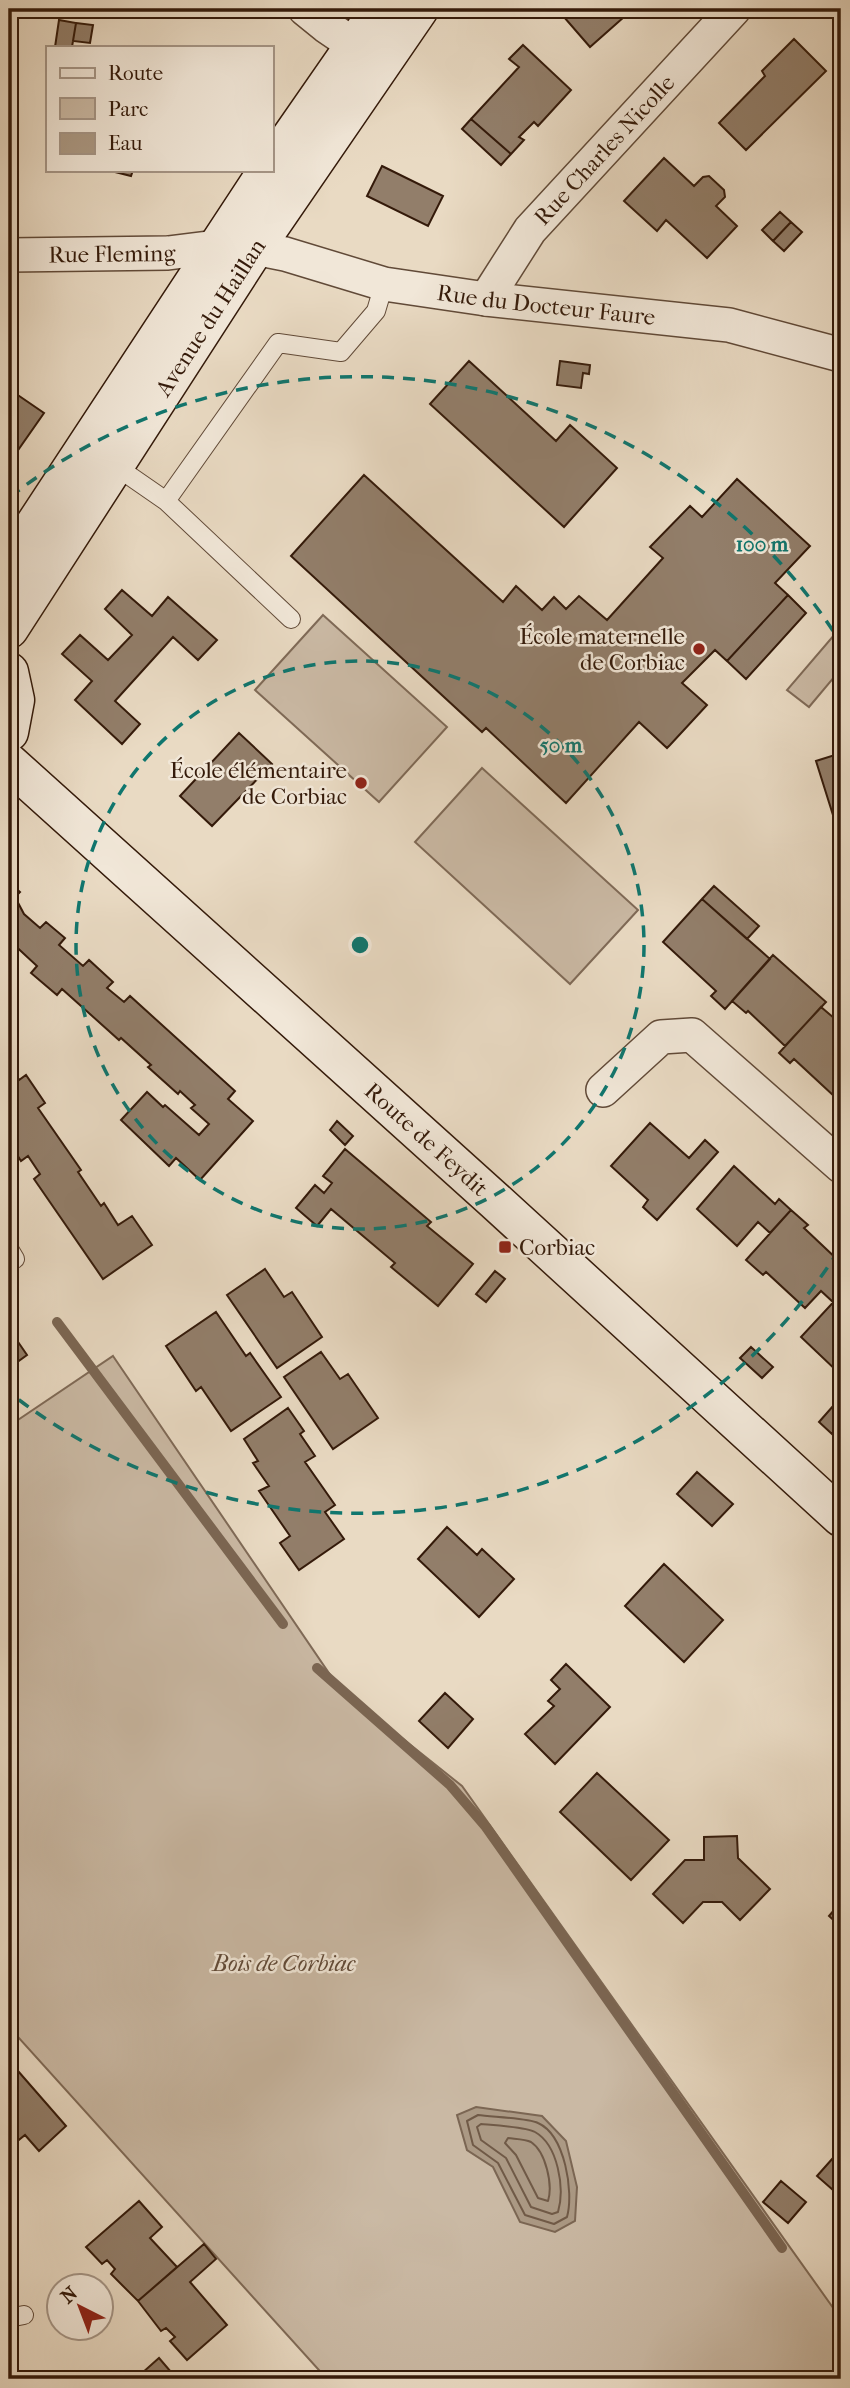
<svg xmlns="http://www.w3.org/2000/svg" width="850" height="2388" font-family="'IM FELL French Canon',serif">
<rect width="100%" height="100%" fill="#e9dac3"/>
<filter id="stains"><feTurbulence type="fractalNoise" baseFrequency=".00286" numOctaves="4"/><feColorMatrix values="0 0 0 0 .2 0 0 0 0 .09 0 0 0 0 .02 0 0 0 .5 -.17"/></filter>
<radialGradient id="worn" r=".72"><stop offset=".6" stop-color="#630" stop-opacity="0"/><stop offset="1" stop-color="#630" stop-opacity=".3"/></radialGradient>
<!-- green -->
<path fill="#cab9a4" stroke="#7f6a57" stroke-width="2" d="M323 615 447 727 379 802 255 690Z
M841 627V669L809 707 787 690Z
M482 768 638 910 570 984 415 842Z
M113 1356 331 1676 353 1699 462 1786 841 2319V2379H327L9 2027V1608L16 1599 9 1587V1426Z"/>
<!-- water -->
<path fill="#ab9984" stroke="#7b6653" stroke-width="2" d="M476 2107 542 2116 566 2141 577 2187 575 2221 555 2232 520 2222 493 2167 467 2150 457 2115Z"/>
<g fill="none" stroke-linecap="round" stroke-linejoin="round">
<!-- shore -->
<path stroke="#705a47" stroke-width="2" d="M478 2115C492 2117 528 2118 538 2123 565 2135 574 2192 567 2217L554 2224 525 2215 498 2163 473 2145 467 2121Z
M481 2124C492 2125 527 2127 535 2132 558 2145 565 2188 558 2212L552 2214 531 2207 506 2158 481 2140 477 2127Z
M508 2138C515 2139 525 2139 531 2142 546 2152 553 2185 548 2201L538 2198 516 2155 505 2143Z"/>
<!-- stream -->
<path stroke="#7b6653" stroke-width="10" d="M57 1322 283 1624
M317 1668 450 1785 486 1827 782 2248"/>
</g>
<!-- building -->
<path fill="#927e6a" stroke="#341a0a" stroke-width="2" d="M557 9H633L590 47Z
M834 9H841V26L829 13Z
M59 20 76 23 72 47H55Z
M76 23 93 25 90 43 73 41Z
M794 39 826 71 746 150 719 123 765 76 762 71Z
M523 45 571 90 538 126 534 122 519 137 524 140 511 154 471 119 519 67 509 59Z
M471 119 511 154 501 165 462 129Z
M664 158 694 186 703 177 709 176 724 190 725 197 716 206 737 226 707 258 666 220 657 231 624 201Z
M382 166 443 196 428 226 367 196Z
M107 170H133L131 176Z
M780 212 791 222 773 241 762 230Z
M791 222 802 232 784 251 773 241Z
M469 361 556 441 570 425 617 468 564 527 430 404Z
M560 361 590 365 589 374 583 373 581 388 557 385Z
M9 389 44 413 9 463Z
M364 475 503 602 516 586 542 610 554 597 566 609 579 596 607 620 663 558 650 547 690 506 702 517 737 479 810 546 775 583 788 595 727 661 715 650 682 683 707 705 670 745 667 748 639 722 566 803 486 728 482 732 291 556Z
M122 590 152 616 168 597 217 640 198 660 173 637 115 701 140 724 122 744 75 700 92 681 62 654 80 635 108 660 132 635 105 609Z
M788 595 806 613 746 679 727 661Z
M239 733 272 764 212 826 180 796Z
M841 753V830L838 831 816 761Z
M9 882 20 892 15 897 24 914 40 928 46 922 65 938 59 945 83 966 89 960 113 982 107 988 124 1002 130 996 235 1091 228 1099 253 1121 200 1180 176 1158 169 1166 121 1120 147 1092 163 1107 165 1105 199 1135 209 1124 191 1108 195 1105 180 1091 178 1094 148 1067 151 1065 121 1038 119 1040 62 989 57 995 31 973 37 966 9 940Z
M714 886 759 926 747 939 702 899Z
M702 899 770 959 725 1009 711 996 716 991 663 942Z
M773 955 826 1002 785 1046 748 1011 746 1013 732 1001Z
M821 1007 841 1024V1089L835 1097 794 1059 790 1063 779 1053Z
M9 1064 19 1080 26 1075 45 1103 38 1108 81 1170 78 1172 101 1206 104 1203 118 1225 132 1216 152 1245 103 1279 34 1179 40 1174 28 1156 21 1161 9 1142Z
M337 1121 353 1136 345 1145 330 1130Z
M650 1123 689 1158 705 1140 718 1152 657 1220 643 1207 648 1200 611 1166Z
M345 1149 431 1222 427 1226 473 1264 438 1306 391 1267 395 1263 331 1209 317 1226 296 1208 315 1185 324 1193 332 1183 323 1176Z
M734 1166 775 1204 779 1199 791 1210 770 1233 758 1222 737 1246 697 1209Z
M791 1210 808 1225 804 1228 841 1263V1293L833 1302 821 1291 805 1308 766 1272 763 1275 746 1260Z
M265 1269 284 1297 292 1292 322 1337 277 1368 227 1295Z
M495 1271 505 1279 486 1302 476 1294Z
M840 1295 841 1297V1383L835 1377 839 1373 801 1337Z
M216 1312 246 1356 250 1353 281 1397 231 1431 201 1387 196 1391 166 1346Z
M14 1336 27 1355 9 1368V1340Z
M751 1347 773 1367 762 1378 740 1358Z
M321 1352 340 1379 348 1374 378 1418 333 1449 284 1377Z
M841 1397V1423L832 1434 819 1422Z
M288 1408 304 1431 300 1434 315 1456 305 1462 335 1505 325 1512 344 1539 299 1570 280 1543 290 1536 259 1491 269 1486 253 1463 258 1461 244 1439Z
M697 1472 733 1504 712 1526 677 1494Z
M447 1527 477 1555 482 1549 514 1579 479 1617 418 1559Z
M664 1564 723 1620 684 1662 625 1606Z
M566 1664 610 1707 555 1764 525 1734 554 1706 548 1701 560 1689 551 1680Z
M445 1693 473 1719 448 1748 419 1721Z
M597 1773 669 1840 631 1880 560 1812Z
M737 1836 738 1858 770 1889 740 1920 722 1902H703L683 1923 653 1894 685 1860H704V1837Z
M841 1902V1927L829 1916Z
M18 2071 66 2126 39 2151 25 2135 9 2148V2080Z
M841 2149V2197L817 2176Z
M781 2181 806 2202 788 2223 763 2202Z
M139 2201 162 2227 150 2238 177 2267 138 2301 111 2274 115 2269 107 2260 102 2264 86 2247Z
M204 2244 216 2259 190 2282 227 2325 187 2360 170 2341 175 2337 166 2328 161 2331 138 2301Z
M159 2358 177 2379H147L142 2373Z"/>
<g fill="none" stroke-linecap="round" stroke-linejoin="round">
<!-- lane casing -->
<g stroke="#614a38" stroke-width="20">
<path id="lane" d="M114 465 166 501 291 619
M166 501 278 343 341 352 376 311 384 284
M9 1249 15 1259
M9 2318 24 2315"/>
</g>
<!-- street casing -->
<g stroke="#614a38" stroke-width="36">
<g id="street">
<path d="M305 9 326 26 376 60"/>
<path id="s1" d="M9 255 168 253 216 247 255 248 285 254 384 284 486 299 729 325 841 355"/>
<path id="s2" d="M486 299 530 230 734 9"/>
<path d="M603 1090 661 1037 692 1035 841 1166"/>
</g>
</g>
<!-- secondary casing -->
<g stroke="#341a0a" stroke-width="41">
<g id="secondary">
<path d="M271 166 380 9"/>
<path d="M9 564 268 170"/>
<path id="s3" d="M9 629 255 248 419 9"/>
<path d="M9 672 15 700 9 732"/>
<path id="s4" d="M9 763 494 1200 841 1517"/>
</g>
</g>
<!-- lane -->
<use href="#lane" stroke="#f1e7d8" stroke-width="18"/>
<!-- street -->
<use href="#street" stroke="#f1e7d8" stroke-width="33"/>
<!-- secondary -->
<use href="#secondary" stroke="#f1e7d8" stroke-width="38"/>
</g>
<!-- distance rings -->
<g fill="none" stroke="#0f766e" stroke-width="3.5" stroke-dasharray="12 9">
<circle cx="360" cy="945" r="284"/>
<path d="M839 1250A568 568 0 0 1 10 1393M10 497A568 568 0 0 1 839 640"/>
</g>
<!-- markers -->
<g fill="#8f2418" stroke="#f1e7d8" stroke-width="2.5">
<circle cx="699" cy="649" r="7"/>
<circle cx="361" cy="783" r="7"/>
<rect x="498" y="1240" width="14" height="14" rx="3.5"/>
</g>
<g text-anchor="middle" stroke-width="5" stroke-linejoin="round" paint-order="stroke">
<!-- street labels -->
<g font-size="23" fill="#341a0a" stroke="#f1e7d8">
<text dy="8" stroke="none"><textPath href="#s2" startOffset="191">Rue Charles Nicolle</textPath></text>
<text dy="8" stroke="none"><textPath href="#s1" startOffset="103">Rue Fleming</textPath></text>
<text dy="8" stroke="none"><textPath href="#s1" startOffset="544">Rue du Docteur Faure</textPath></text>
<text dy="8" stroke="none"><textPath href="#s3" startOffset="371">Avenue du Haillan</textPath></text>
<text dy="8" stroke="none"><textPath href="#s4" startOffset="562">Route de Feydit</textPath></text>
</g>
<!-- poi labels -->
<g font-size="23" fill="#341a0a" stroke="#f1e7d8" text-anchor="end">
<text x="685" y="644">École maternelle<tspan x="685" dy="26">de Corbiac</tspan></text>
<text x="347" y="778">École élémentaire<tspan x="347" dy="26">de Corbiac</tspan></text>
<text x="519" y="1255" text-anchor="start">Corbiac</text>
</g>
<!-- park labels -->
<g font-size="23" font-style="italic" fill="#614a38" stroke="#f1e7d8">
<text x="284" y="1971">Bois de Corbiac</text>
</g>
</g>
<circle cx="360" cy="945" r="10" fill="#0f766e" stroke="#f1e7d8" stroke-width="3.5"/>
<g font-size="21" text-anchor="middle" font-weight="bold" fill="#0f766e" stroke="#f1e7d8" stroke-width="5" stroke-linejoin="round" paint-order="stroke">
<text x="762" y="551">100 m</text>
<text x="561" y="752">50 m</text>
</g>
<!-- margin -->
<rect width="850" height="2388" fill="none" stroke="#e9dac3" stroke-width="35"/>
<rect x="10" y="10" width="829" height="2367" fill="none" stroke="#341a0a" stroke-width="3.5"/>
<rect x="18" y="18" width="815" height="2353" fill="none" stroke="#341a0a" stroke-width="2"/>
<!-- legend -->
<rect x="46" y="46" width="228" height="126" fill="#f1e7d8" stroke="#a59586" stroke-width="2"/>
<rect x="60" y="68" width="35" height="10" fill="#f1e7d8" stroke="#a59586" stroke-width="2"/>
<text x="108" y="80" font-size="21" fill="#341a0a">Route</text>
<rect x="60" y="98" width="35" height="21" fill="#cab9a4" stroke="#a59586" stroke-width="2"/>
<text x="108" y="116" font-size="21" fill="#341a0a">Parc</text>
<rect x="60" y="133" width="35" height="21" fill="#ab9984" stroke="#a59586" stroke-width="2"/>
<text x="108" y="150" font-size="21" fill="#341a0a">Eau</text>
<!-- north arrow -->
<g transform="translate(80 2307) rotate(318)"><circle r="33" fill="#f1e7d8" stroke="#a59586" stroke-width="2"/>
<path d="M0-5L12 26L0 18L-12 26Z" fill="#8f2418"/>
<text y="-10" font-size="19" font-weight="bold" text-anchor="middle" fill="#341a0a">N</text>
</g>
<rect width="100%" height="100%" filter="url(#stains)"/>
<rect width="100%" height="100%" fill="url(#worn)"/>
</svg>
